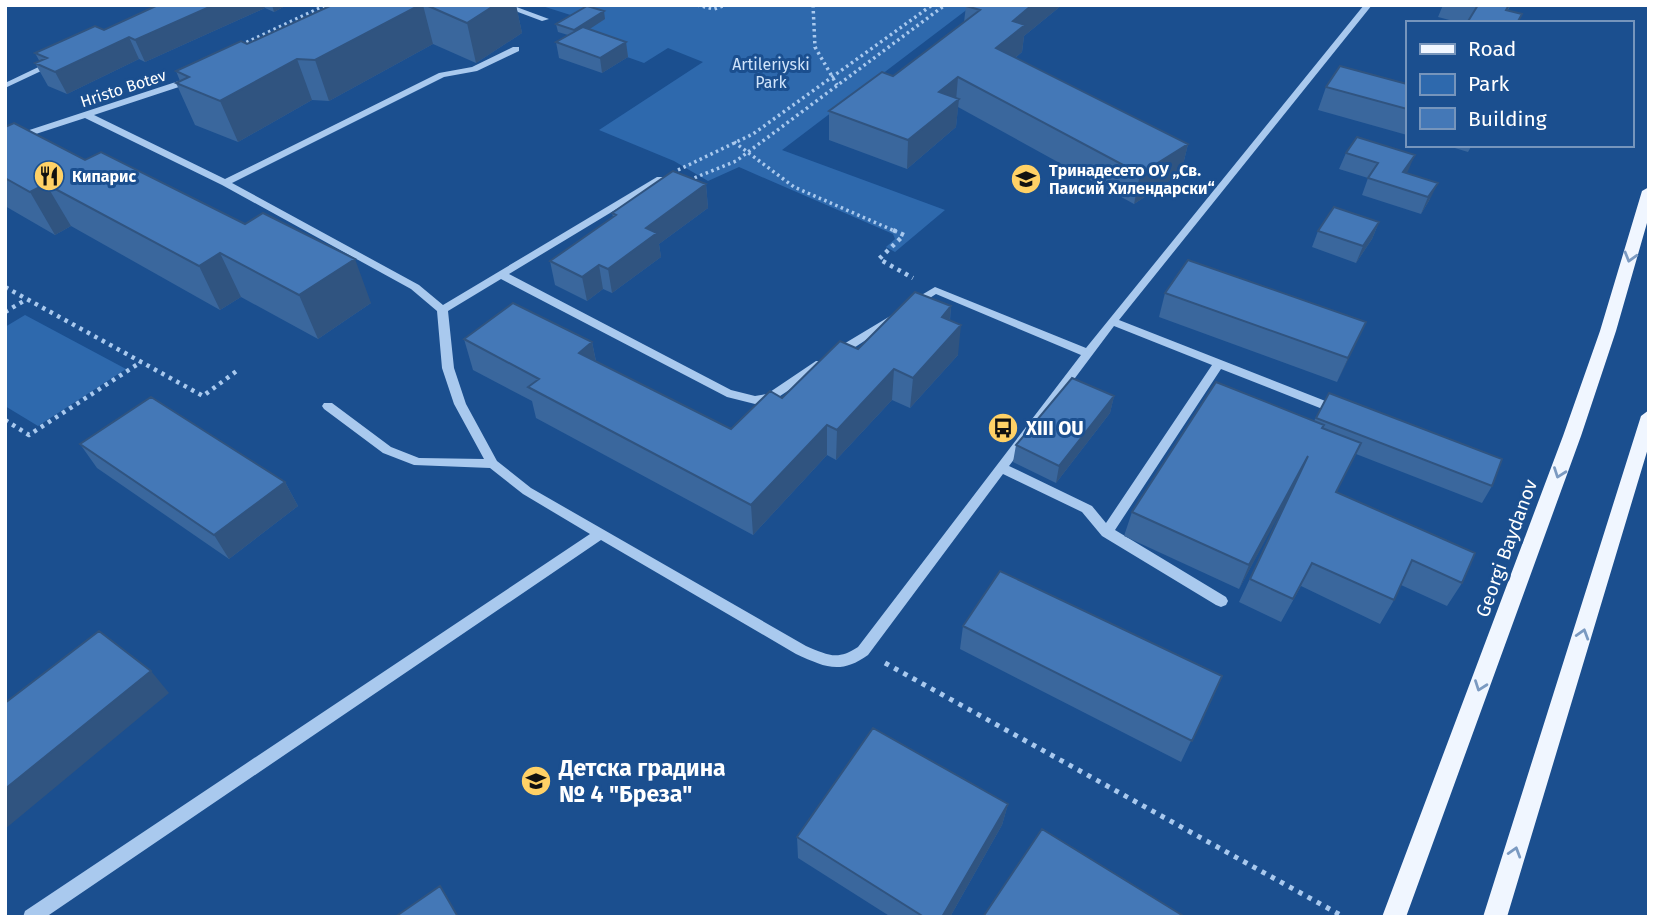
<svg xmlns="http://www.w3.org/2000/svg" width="1654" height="922" font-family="'Fira Sans',sans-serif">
<rect width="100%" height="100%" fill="#1b4f8f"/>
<!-- green -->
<path fill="#2e69ad" d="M539 5H973L782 150 945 210 895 252 886 247 895 239 893 234 739 167 708 181 674 161 599 130 703 62 668 48 644 63 585 42 580 18Z
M25 315 126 369 38 426 5 406V327Z"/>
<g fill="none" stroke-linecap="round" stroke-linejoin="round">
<!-- path-far2 -->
<path stroke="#a9c9ee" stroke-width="3.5" stroke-dasharray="2.5 3.5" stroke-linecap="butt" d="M697 5 714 9 726 5
M813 5 815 47 837 85
M241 45 326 5
M734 142 794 187 897 232
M678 170 753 134 932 5
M689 180 736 161 945 5"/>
<!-- path-far1 -->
<path stroke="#a9c9ee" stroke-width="4.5" stroke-dasharray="3.5 5" stroke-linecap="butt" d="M893 230 904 235 879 259 913 278
M5 287 203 396 238 370
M5 312 27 299
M5 420 29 435 141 362"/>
<!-- path -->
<path stroke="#a9c9ee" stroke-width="5" stroke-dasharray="4.5 6" stroke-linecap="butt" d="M885 663 1344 917"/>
<!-- minor -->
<path fill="#a9c9ee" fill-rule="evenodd" d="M499 5H511L549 19 542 21Z
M1364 5H1372L1119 320 1333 404 1335 407 1329 411 1325 410 1221 369 1115 530 1226 597 1228 601 1226 605 1221 607 1216 605 1102 536 1082 512 1003 474 868 655C840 675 825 667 796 654L601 540 46 917H23L25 911 590 534 523 494 490 468 414 465 383 453 324 409 322 406 324 403H332L391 447 419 458 484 459 454 404 442 368 437 311 411 289 222 185 85 118 5 144V138L191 77 194 78V82L94 115 225 179 439 73 472 67 513 47H519V51L477 71 444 77 232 183 419 285 443 305 657 177H663V181L509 274 731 390 755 396 767 394 816 361H824L826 364 824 367 774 400 755 404 727 397 501 279 448 311 454 368 466 404 497 461 531 488 806 646C828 655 837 661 858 647L1081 355 936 294 916 307H908L907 305 908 303 935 287 1086 348ZM1114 326 1212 365 1106 523 1092 506 1009 466Z
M49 62 56 64 5 88V83Z
M897 312 902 315 901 317 840 357H832L830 354 832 351Z"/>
<!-- major -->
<path fill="#f0f6ff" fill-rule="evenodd" d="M1649 187V216L1616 331 1581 436 1406 917H1382L1563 436 1600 331 1642 191Z
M1649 410V445L1507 917H1483L1641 416Z"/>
</g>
<!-- wall -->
<path fill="#3a679d" d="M158 5H287L274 12 265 8 145 62 139 59 67 94 48 86 35 63 40 62 35 53 104 30Z
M332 5H516L522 33 476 63 433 44 329 101 312 100 238 142 195 125 176 83 180 81 176 71 247 44Z
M1062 5 1024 36 1022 52 1015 58 1188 144 1181 173 1134 204 958 107 956 127 907 169 829 140V111L893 76 964 22 966 6Z
M1443 5H1511L1508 10 1518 23H1461L1438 17Z
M605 19 589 29 626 42 628 57 602 73 559 58 556 42 568 35 558 32 556 24Z
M1407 84V135L1318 110 1326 87Z
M5 127 85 160 371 303 318 339 241 297 220 310 71 226 55 235 5 206Z
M1445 145H1472L1468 152Z
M1346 153 1407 173 1430 199 1421 214 1362 195 1368 178 1339 169Z
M706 184 708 208 659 244 661 257 612 293 603 289 587 301 555 285 550 261 613 217 612 213Z
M1379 222 1372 239 1356 263 1312 247 1318 231Z
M1165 293 1366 322 1337 382 1159 317Z
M951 306 950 320 958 355 910 408 892 400 836 460 827 455 753 535 536 418 532 401 473 370 464 339 592 342 596 361 731 429 782 398 858 349Z
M1329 393 1492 486 1482 503 1356 454 1336 492 1462 583 1447 606 1401 585 1394 600 1380 624 1301 586 1281 622 1239 602 1291 491 1239 589 1124 536 1132 512 1314 421Z
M1114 396 1110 413 1056 483 1013 462 1016 445Z
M80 444 285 482 298 506 229 559 97 468Z
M963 626 1222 676 1181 762 960 649Z
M1008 804 1002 825 950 917H891L798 858 797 837Z"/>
<!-- shaded-wall -->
<path fill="#305480" d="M214 5H264L265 8 145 62 135 40Z
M272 5H287L274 12Z
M420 5H423L433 44 329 101 315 60Z
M495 5H516L522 33 476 63 467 23Z
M1032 5H1062L1024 36 1022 52 993 76 996 48 1013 21Z
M604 11 605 19 576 38 574 30Z
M129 37 139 59 67 94 55 72Z
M626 42 628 57 602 73 600 58Z
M297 59 312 100 238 142 220 101Z
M958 77 956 101 959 99 956 127 907 169 908 140 939 92Z
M1188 144 1181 173 1134 204 1140 174Z
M1415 155 1408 171 1396 188 1403 172Z
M1438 183 1430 199 1421 214 1428 197Z
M46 184 71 226 55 235 30 192Z
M706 184 708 208 659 244 661 257 612 293 608 269 646 228Z
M1379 222 1372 239 1356 263 1363 246Z
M220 253 241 297 220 310 199 266Z
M355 259 371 303 318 339 299 295Z
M599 265 603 289 587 301 582 277Z
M951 306 948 336 942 317Z
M1366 322 1355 346 1337 382 1348 358Z
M961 325 958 355 910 408 913 378Z
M592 342 598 372 579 353Z
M894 369 892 400 836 460 837 430Z
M1114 396 1110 413 1056 483 1059 466Z
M827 425V455L753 535 751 505Z
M1308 456 1298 480 1239 589 1249 565Z
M285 482 298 506 229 559 214 535Z
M151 671 169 693 5 829V789Z
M1008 804 1002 825 950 917H942Z"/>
<!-- building -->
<path fill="#4478b7" stroke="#305480" stroke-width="2" d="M158 5H214L135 40 129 37 55 72 35 63 47 58 35 53 95 26 104 30Z
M332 5H420L315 60 297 59 220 101 176 83 189 77 176 71 241 41 247 44Z
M426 5H495L467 23Z
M967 5H1032L1013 21 1025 25 996 48 1188 144 1140 174 958 77 939 92 959 99 908 140 829 111 882 72 893 76 980 10 966 6Z
M1478 5H1509L1506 10 1522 14 1517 23H1467Z
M587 6 604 11 574 30 556 24Z
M583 27 626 42 600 58 556 42Z
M1340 66 1407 84V109L1326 87Z
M14 123 85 160 101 152 245 224 263 213 355 259 299 295 220 253 199 266 46 184 30 192 5 178V127Z
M1357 137 1415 155 1403 172 1438 183 1428 197 1368 178 1378 163 1346 153Z
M673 171 706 184 646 228 657 233 608 269 599 265 582 277 550 261 616 215 612 213Z
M1334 207 1379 222 1363 246 1318 231Z
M1188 260 1366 322 1348 358 1165 293Z
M915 292 951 306 942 317 961 325 913 378 894 369 837 430 827 425 751 505 528 387 539 379 464 339 513 303 592 342 579 353 731 429 770 391 782 398 840 341 858 349Z
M1072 378 1114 396 1059 466 1016 445Z
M1216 382 1324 425 1322 428 1361 443 1336 492 1475 553 1462 583 1412 560 1394 600 1312 563 1293 599 1250 579 1308 456 1249 565 1132 512Z
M1329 393 1502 459 1492 486 1316 418Z
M151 397 285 482 214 535 80 444Z
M1000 571 1222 676 1192 741 963 626Z
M99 631 151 671 5 789V703Z
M873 728 1008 804 942 917H924L797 837Z
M1042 829 1185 917H983Z
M440 886 458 917H395Z"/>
<!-- one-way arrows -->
<defs><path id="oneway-chevron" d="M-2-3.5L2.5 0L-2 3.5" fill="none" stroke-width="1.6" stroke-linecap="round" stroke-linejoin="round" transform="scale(1.75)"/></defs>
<g stroke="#7b9ac1">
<use href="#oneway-chevron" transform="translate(1630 257) rotate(106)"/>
<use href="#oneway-chevron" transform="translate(1559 473) rotate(110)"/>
<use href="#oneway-chevron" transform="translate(1583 634) rotate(-73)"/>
<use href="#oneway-chevron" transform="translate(1480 686) rotate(110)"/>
<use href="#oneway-chevron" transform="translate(1515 852) rotate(-73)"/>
</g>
<!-- icons -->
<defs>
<g id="restaurant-disc" transform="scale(1.575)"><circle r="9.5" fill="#ffd166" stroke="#1b4f8f"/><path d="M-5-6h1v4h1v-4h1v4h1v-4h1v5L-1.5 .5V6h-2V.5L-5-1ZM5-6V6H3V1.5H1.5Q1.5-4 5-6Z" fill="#111"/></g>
<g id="school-disc" transform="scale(1.575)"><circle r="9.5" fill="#ffd166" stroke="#1b4f8f"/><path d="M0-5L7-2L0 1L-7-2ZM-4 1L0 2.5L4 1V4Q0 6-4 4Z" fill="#111"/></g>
<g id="bus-disc" transform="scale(1.575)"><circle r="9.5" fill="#ffd166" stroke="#1b4f8f"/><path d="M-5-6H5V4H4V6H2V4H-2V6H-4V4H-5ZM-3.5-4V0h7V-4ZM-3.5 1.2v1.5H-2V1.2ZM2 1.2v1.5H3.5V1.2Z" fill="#111"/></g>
</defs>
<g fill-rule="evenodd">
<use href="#restaurant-disc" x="49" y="176"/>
<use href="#school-disc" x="1026" y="179"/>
<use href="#bus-disc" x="1003" y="428"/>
<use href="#school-disc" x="536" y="781"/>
</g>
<g text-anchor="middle" stroke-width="6" stroke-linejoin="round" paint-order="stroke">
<!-- far-park labels -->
<g font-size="16" fill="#cfe3fa" stroke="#1b4f8f">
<text x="771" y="70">Artileriyski<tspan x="771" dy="18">Park</tspan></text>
</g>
<!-- far-street labels -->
<g font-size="16" fill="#fff" stroke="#1b4f8f">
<text transform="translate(123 88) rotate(-18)" y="6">Hristo Botev</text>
</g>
<!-- far-poi labels -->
<g font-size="16" font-weight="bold" fill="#fff" stroke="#1b4f8f" text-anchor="start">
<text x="1049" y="176">Тринадесето ОУ „Св.<tspan x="1049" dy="18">Паисий Хилендарски“</tspan></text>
<text x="72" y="182">Кипарис</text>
</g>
<!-- poi labels -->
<g font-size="19" font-weight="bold" fill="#fff" stroke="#1b4f8f" text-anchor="start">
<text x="1026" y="435">XIII OU</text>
</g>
<!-- street labels -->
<g font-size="19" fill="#fff" stroke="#1b4f8f">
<text transform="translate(1506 548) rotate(-70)" y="7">Georgi Baydanov</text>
</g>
<!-- near-poi labels -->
<g font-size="23" font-weight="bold" fill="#fff" stroke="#1b4f8f" text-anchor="start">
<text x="559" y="776">Детска градина<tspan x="559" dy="26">№ 4 "Бреза"</tspan></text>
</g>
</g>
<!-- border -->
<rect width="1654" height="922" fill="none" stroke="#ffffff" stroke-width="14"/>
<!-- legend -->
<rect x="1406" y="21" width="228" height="126" fill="#1b4f8f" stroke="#7695bc" stroke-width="2"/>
<rect x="1420" y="44" width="35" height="10" fill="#f0f6ff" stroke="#7695bc" stroke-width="2"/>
<text x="1468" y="56" font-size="21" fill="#ffffff">Road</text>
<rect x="1420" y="74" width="35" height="21" fill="#2e69ad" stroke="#7695bc" stroke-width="2"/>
<text x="1468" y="91" font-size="21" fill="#ffffff">Park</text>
<rect x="1420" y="108" width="35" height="21" fill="#4478b7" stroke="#7695bc" stroke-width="2"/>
<text x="1468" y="126" font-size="21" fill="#ffffff">Building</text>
</svg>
